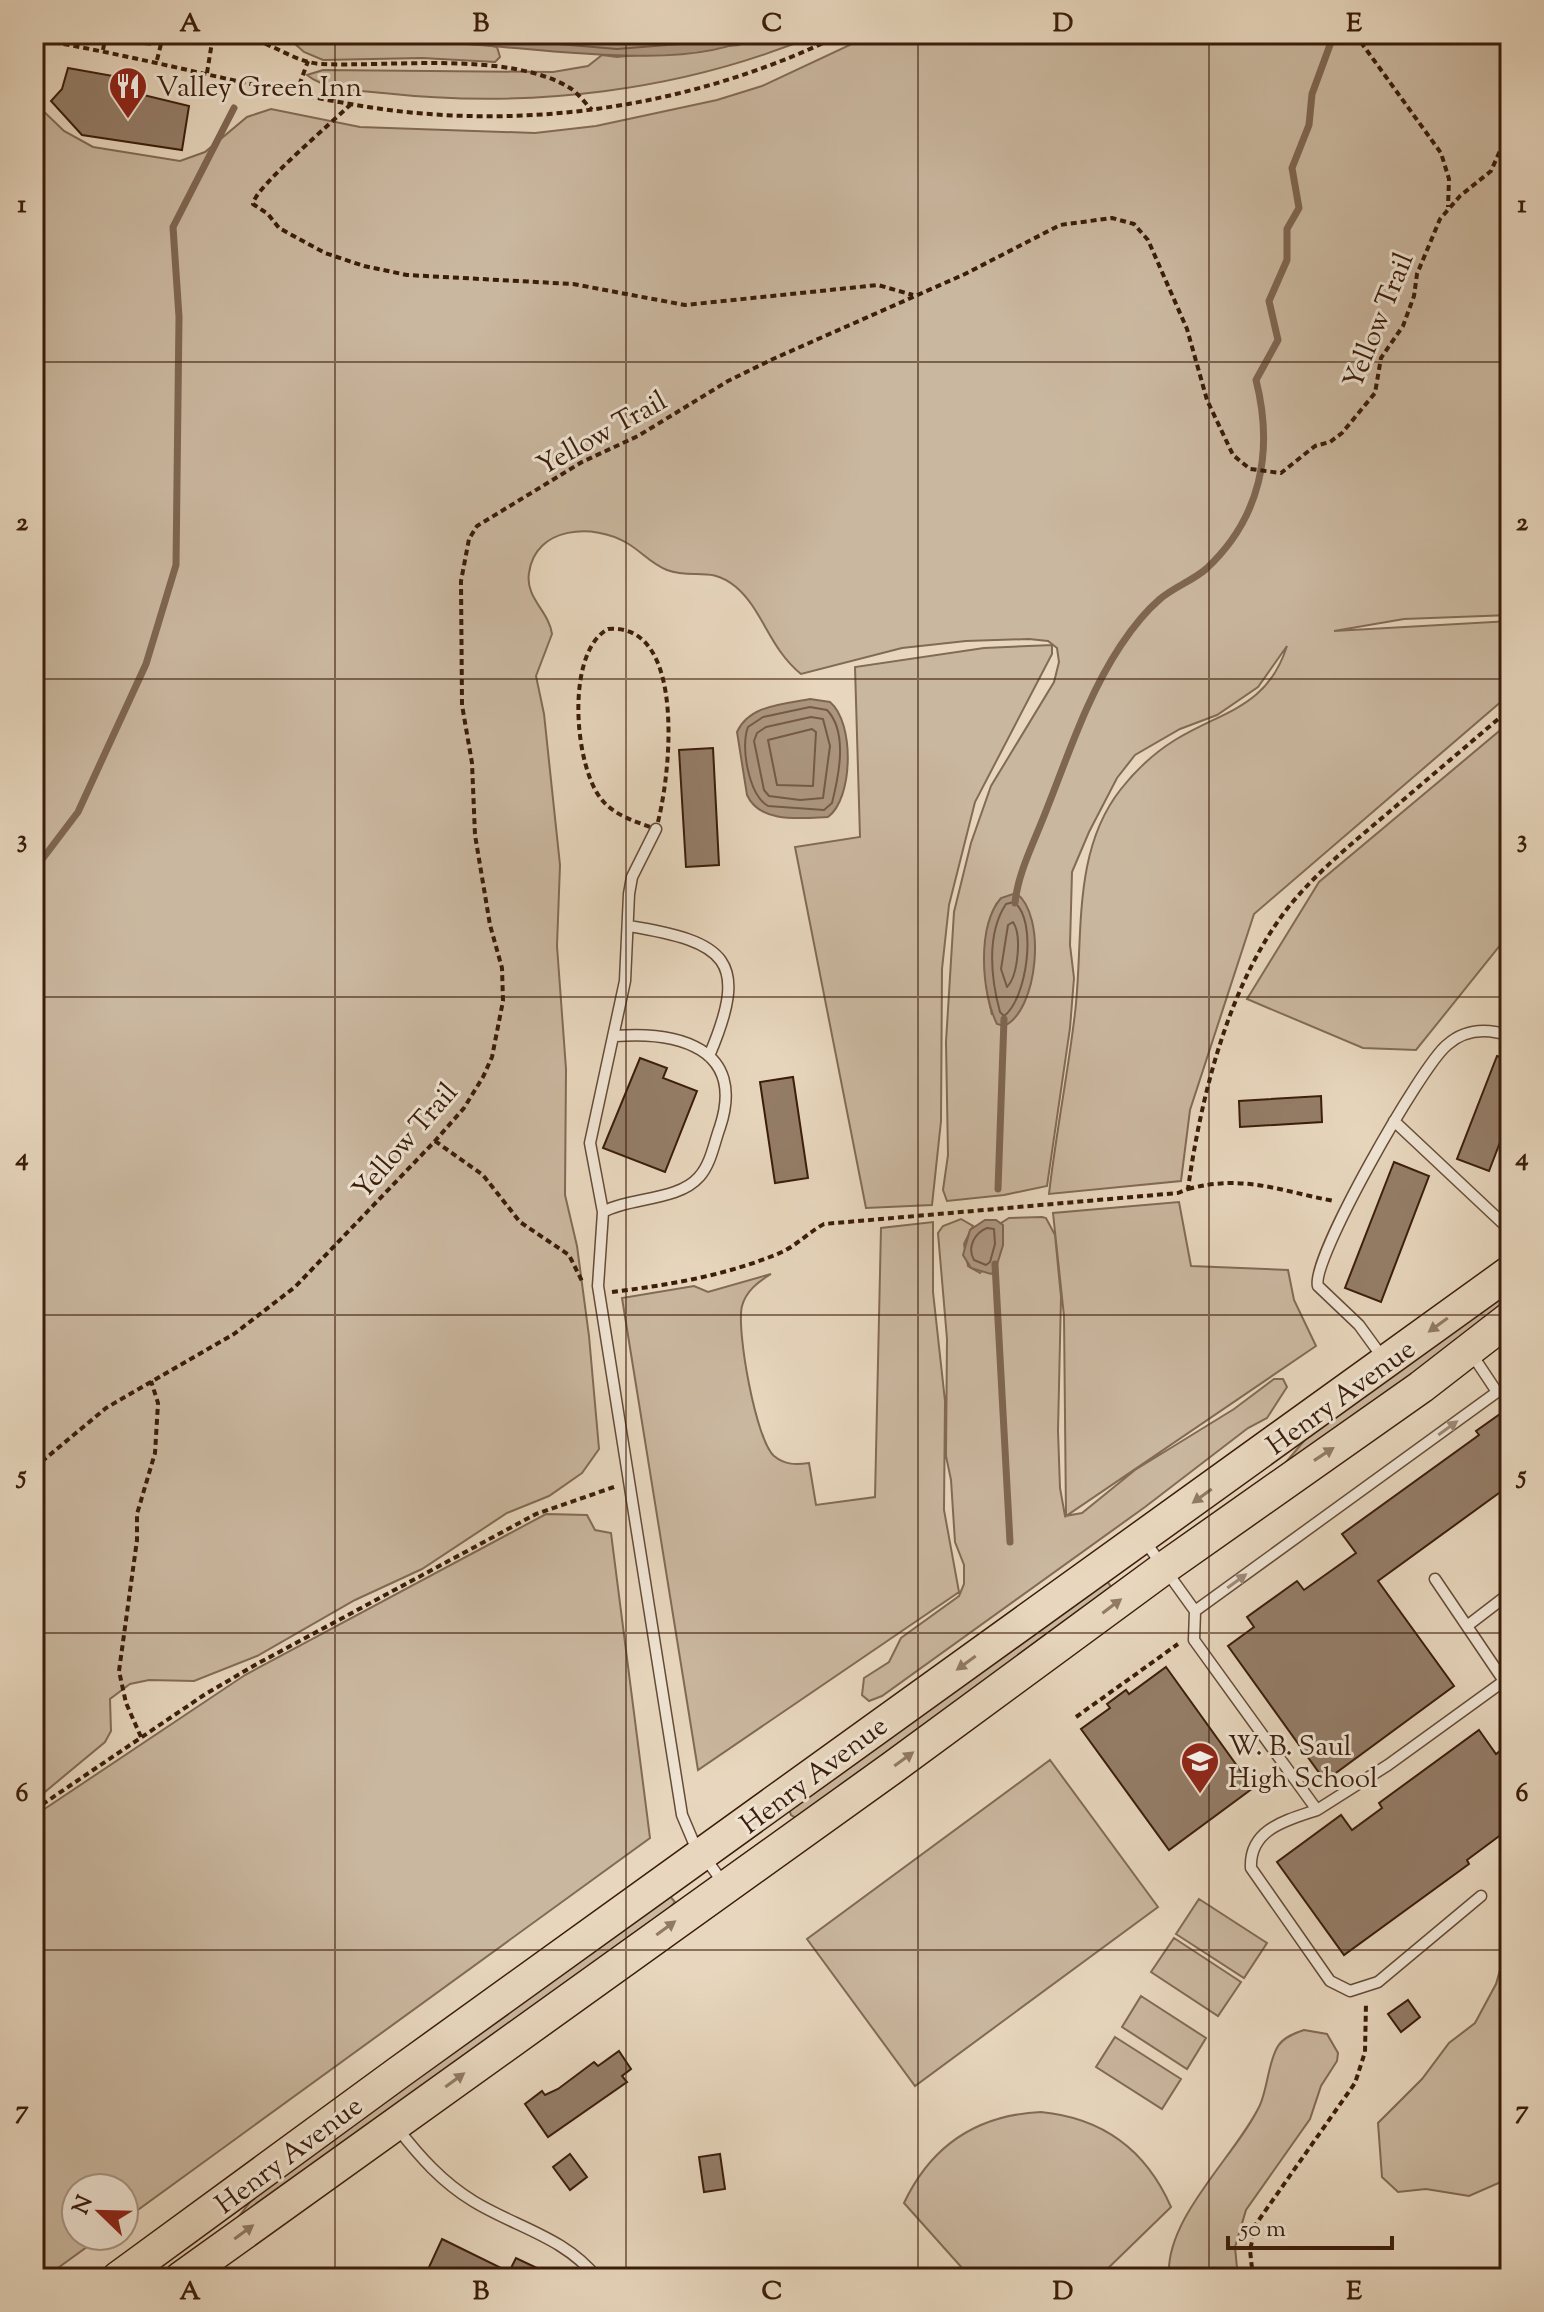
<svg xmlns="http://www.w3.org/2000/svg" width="1544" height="2312" font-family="'Sorts Mill Goudy',serif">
<rect width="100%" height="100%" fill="#e8d7be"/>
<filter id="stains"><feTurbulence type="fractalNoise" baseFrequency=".0025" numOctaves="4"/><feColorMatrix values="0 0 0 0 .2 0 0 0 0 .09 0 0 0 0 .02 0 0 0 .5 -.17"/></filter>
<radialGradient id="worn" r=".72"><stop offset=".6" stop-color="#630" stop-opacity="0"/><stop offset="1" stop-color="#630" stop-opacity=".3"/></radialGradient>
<!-- green -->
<path fill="#cab79f" stroke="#826a54" stroke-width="2" fill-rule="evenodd" d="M112 34H165L150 45 111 39Z
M294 34 487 45 497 47 500 57 495 62 422 58 323 60 304 52 294 43Z
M755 34H818C681 92 529 109 383 93 360 91 325 90 307 75L323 70 553 72 588 66 602 55 617 57 739 45Z
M873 34H1510V615L1404 619 1334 631 1510 621V694L1254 914 1190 1110 1181 1181 1049 1194C1056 1133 1068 1073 1075 1013 1084 938 1071 852 1121 789 1136 770 1154 753 1175 740 1224 710 1267 708 1287 646L1258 687 1217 715 1180 729 1135 755 1117 778 1089 832 1072 872 1070 945 1074 978 1070 1028 1047 1186 1004 1195 947 1201 943 1190 948 1155 946 1042 954 912 971 843 991 786 1054 682 1059 662 1057 648 1048 641 1029 639 966 641 902 648 801 674C769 648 763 610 736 587 709 565 694 580 667 570 651 564 641 551 627 543 594 523 535 526 529 573 525 598 549 611 552 634L536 676 544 714 560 865 557 946 566 1069 565 1195 577 1246 589 1336 599 1449 582 1473 549 1496 507 1513 422 1569 355 1600 257 1656 194 1681 149 1680 130 1684 110 1699 111 1731 105 1742 34 1801V102L64 131 93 147 180 161 205 152 247 117 271 109 360 127 535 133 596 126 717 100 762 86ZM997 903 992 1015C983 979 979 938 997 903Z
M1052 645V654L975 802 949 905 942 969 941 1121 932 1205 866 1208 795 847 860 837 855 667 984 648Z
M1510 722V933L1416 1050 1363 1048 1247 999 1319 882Z
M1179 1202 1191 1266 1288 1270 1294 1300 1316 1346 1066 1516 1064 1316 1053 1213Z
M1042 1217 1046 1218 1055 1235 1061 1297 1058 1431 1060 1488 1065 1516 1082 1513 1135 1470 1234 1409 1274 1379H1283L1287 1387 1267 1418 1248 1428 1145 1507 882 1696 869 1701 862 1695 864 1678 889 1662 901 1638 959 1596 964 1584V1565L955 1542 951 1480 946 1456 947 1339 938 1233 943 1226 961 1219 973 1226 964 1244 968 1266 980 1273 1003 1245 1001 1223 1009 1218Z
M933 1222V1292L945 1401 944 1510 959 1592 698 1770 622 1298 694 1286 708 1292 771 1274C758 1282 746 1291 742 1306 736 1329 756 1441 774 1456 785 1465 796 1465 809 1463L816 1505 875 1497 881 1228Z
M1510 1287V1304L1281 1468 1315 1428Z
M546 1514 587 1515 595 1530 611 1533 650 1838 124 2220V2188H76V2236H102L44 2278H34V1816L245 1675Z
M1107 1581 1112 1588 796 1818 791 1815 789 1809Z
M1050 1760 1158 1907 915 2086 807 1939Z
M669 1895 675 1902 660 1919 237 2219 256 2194Z
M1199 1899 1267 1943 1244 1978 1176 1934Z
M1510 1935V2178L1469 2196 1426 2189 1398 2192 1382 2177 1378 2123 1422 2079 1449 2043 1475 2023 1496 1984Z
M1174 1938 1241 1982 1218 2016 1151 1972Z
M1141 1996 1206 2038 1187 2069 1122 2027Z
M1304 2030 1327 2034 1338 2053 1337 2061 1321 2086 1310 2119 1246 2210 1235 2247 1238 2278H1169C1164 2218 1236 2156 1260 2105 1268 2087 1268 2062 1278 2046 1284 2037 1295 2033 1304 2030Z
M1115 2037 1181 2079 1162 2109 1096 2067Z
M1041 2112C1103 2118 1146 2150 1171 2207L1098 2278H971L904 2203C931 2146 977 2115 1041 2112Z"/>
<!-- water -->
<path fill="#ad9781" stroke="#7f6651" stroke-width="2" d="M328 34H755C700 72 547 50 480 45 429 41 378 41 328 34Z
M810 699 830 702C855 723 853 799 828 817 802 818 760 824 747 795L737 732C749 705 784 704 810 699Z
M1016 893C1047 915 1038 1011 1004 1026L997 1024C981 992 977 926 1001 898Z
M985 1220H996L1003 1225V1245L995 1271 991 1274 971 1268 963 1255 970 1230Z"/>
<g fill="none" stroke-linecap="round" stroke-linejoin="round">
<!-- shore -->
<path stroke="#745a46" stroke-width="2" d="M440 34 617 49 717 41 741 34
M577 34 618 39 681 34
M810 707 827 710C848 732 839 775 832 803L824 810 768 806C749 795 740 747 748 727L763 717Z
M811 717 823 719 830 746 823 798 800 800 769 796 764 790 754 741 757 733 766 727Z
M812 729 816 732 813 786 777 785 768 740Z
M1014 902C1038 920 1027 999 1004 1016L1000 1012C991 979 986 934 1006 904Z
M1013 922C1022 935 1018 976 1007 987L1001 969 1008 925Z
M987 1228 994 1229 995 1244 990 1262 986 1265 974 1260C967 1248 974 1233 987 1228Z"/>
<!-- stream -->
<path stroke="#7f6651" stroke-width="7" d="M34 870 78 812 146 664 176 565 179 317 173 227 234 108
M1015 903C1018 872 1035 840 1046 811 1068 756 1087 696 1121 645 1131 630 1146 611 1160 599 1174 587 1192 581 1206 569 1261 518 1274 451 1256 380L1278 340 1269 301 1287 260V229L1299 208 1292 168 1309 125 1312 94 1334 34
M998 1189 1004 1019
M995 1264 1010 1542"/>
</g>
<!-- building -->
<path fill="#947d68" stroke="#3a1c0a" stroke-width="2" d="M68 68 130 79 131 92 189 106 182 150 82 135 51 101 62 89Z
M713 748 719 865 686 867 679 750Z
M1497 1056 1510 1061V1116L1489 1171 1457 1159Z
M640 1058 667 1068 663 1078 697 1091 665 1172 603 1148Z
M793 1077 808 1178 775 1183 760 1082Z
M1321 1096 1322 1122 1240 1127 1239 1101Z
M1394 1162 1429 1176 1381 1302 1345 1288Z
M1510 1407V1485L1378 1581 1454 1686 1325 1781 1228 1646 1254 1627 1247 1617 1297 1581 1304 1590 1356 1553 1342 1534 1479 1435 1476 1431Z
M1166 1667 1253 1788 1169 1850 1081 1729 1110 1708 1107 1704 1126 1690 1129 1694Z
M1479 1730 1496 1754 1500 1751 1510 1765V1828L1467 1860 1469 1864 1344 1955 1277 1862 1341 1815 1352 1830 1382 1808 1379 1803Z
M1408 2000 1420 2017 1401 2032 1388 2014Z
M619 2051 631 2069 622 2076 627 2082 548 2137 525 2104 542 2091 545 2095 558 2089 594 2062 598 2066Z
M570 2154 587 2177 570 2190 553 2167Z
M720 2154 725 2189 704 2192 699 2157Z
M442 2239 509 2272 516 2258 558 2278H424Z"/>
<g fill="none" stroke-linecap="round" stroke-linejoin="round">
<!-- lane casing -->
<g stroke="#664b37" stroke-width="13">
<path id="lane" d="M656 829 632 877 629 894 625 981 590 1143 603 1212 598 1286 682 1815 693 1841 724 1884
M629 926C727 942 750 960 709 1056
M1394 1121 1510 1230
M603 1212C630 1197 678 1201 699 1177 711 1164 714 1143 720 1127 746 1048 678 1031 615 1036
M1383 1358 1359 1325 1318 1286C1310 1261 1421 1066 1447 1045 1465 1029 1487 1028 1510 1036
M1144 1540 1195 1611 1497 1392 1471 1353
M1195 1611 1194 1640 1317 1810C1287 1820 1249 1829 1251 1868L1330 1981 1350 1991 1378 1982 1481 1896
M1467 1626 1510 1593
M1317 1810 1388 1765 1504 1681 1435 1579
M398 2129C420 2157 442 2182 473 2201 515 2227 565 2237 597 2278"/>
</g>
<!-- primary casing -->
<g stroke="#3a1c0a" stroke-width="35">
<path id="primary" d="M118 2278 398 2073 1510 1272
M181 2278 892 1768 1164 1568 1421 1387 1510 1318"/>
</g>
<!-- path -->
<path stroke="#3a1c0a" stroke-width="4" stroke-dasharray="6 4" stroke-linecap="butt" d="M200 34 212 42C249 20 285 63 322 64 391 67 510 51 570 88 578 93 585 103 592 110
M1355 34 1441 153 1449 179 1448 207
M34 39C146 57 256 89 368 107 528 132 697 106 842 34
M103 50 106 34
M157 60 161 44 169 34
M207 73 212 42
M296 94 308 61
M351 104C334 121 254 188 253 204L268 214 279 228 325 253 364 266 407 275 573 284 685 305 878 285 913 295
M608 629C689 622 670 783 656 829 637 822 615 816 602 800 574 767 565 652 608 629Z
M435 1141 483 1175 520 1222 569 1255 583 1283
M1188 1189C1244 1174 1280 1191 1334 1201
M612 1292C669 1285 729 1275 782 1252 797 1245 809 1232 824 1224L1178 1193 1188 1189C1201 1095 1230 979 1291 904 1320 869 1355 841 1389 812 1429 778 1470 743 1510 709
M34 1468 106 1408 234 1334 295 1287 435 1141 464 1108 483 1077 492 1057 503 1001 502 968 490 925 475 835 472 763 462 705 461 581 469 539 477 526 582 462 638 436 728 381 773 359 965 274 1060 225 1112 218 1134 224 1148 240 1187 329 1207 400 1233 455 1250 469 1281 473 1315 446 1330 442 1342 433 1375 393 1381 358 1403 326 1414 296 1417 274 1440 219 1460 196 1491 171 1510 128
M1076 1717 1178 1644
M141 1737 126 1703 119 1671 137 1540V1514L155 1453 158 1403 151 1381
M34 1810 204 1695 255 1665 536 1514 614 1487
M1253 2278 1250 2250 1256 2224 1355 2083 1365 2052 1366 2003"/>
<!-- lane -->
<use href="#lane" stroke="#f0e5d5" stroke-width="10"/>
<!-- primary -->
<use href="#primary" stroke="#e8d7be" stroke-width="32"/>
</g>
<!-- one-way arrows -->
<defs><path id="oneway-solid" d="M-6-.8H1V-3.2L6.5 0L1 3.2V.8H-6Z" transform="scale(2)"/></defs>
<g fill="#917a64">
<use href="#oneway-solid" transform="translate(1438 1325) rotate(144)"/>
<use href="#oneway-solid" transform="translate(1324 1454) rotate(-33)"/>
<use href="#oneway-solid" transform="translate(1202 1496) rotate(144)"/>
<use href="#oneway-solid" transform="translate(1112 1606) rotate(-37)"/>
<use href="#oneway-solid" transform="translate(966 1663) rotate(144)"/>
<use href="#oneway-solid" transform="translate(904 1759) rotate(-36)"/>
<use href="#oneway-solid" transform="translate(666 1928) rotate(-36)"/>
<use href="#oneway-solid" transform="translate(455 2080) rotate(-36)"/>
<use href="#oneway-solid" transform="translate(244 2232) rotate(-36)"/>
</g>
<g fill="#9e8b7a">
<use href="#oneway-solid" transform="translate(1448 1428) rotate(-36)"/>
<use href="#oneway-solid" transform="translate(1237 1581) rotate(-36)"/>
</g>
<!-- grid -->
<path fill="none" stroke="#3a1c0a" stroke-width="2" stroke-opacity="0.55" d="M335 34V2278M626 34V2278M918 34V2278M1209 34V2278M34 362H1510M34 679H1510M34 997H1510M34 1315H1510M34 1633H1510M34 1950H1510"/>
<!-- icons -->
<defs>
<g id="restaurant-pin" transform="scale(2)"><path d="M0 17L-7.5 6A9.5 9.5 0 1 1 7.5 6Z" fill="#8f2418" stroke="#f0e5d5"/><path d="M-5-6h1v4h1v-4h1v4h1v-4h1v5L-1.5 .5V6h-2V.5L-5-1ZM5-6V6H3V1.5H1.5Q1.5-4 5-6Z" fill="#fff"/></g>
<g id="school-pin" transform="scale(2)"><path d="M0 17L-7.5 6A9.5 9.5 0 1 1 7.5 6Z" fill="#8f2418" stroke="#f0e5d5"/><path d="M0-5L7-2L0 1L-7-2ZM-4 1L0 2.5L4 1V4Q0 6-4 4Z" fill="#fff"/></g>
</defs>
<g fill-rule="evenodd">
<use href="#restaurant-pin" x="128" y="86"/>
<use href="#school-pin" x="1200" y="1761"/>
</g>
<g text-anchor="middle" stroke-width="6" stroke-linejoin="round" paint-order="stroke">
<!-- poi labels -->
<g font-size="28" fill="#3a1c0a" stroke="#f0e5d5" text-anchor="start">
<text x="156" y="96">Valley Green Inn</text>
<text x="1228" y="1755">W. B. Saul<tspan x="1228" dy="32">High School</tspan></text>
</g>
<!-- street labels -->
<g font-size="28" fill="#3a1c0a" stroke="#f0e5d5">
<text transform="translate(1377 320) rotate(-68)" y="10">Yellow Trail</text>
<text transform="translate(601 432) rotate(-29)" y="10">Yellow Trail</text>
<text transform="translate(404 1140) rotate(-49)" y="10">Yellow Trail</text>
<text transform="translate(1340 1396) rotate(-36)" y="10">Henry Avenue</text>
<text transform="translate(813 1774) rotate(-37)" y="10">Henry Avenue</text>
<text transform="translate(288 2154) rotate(-37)" y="10">Henry Avenue</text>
</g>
</g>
<!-- margin -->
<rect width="1544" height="2312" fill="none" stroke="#e8d7be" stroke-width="88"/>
<!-- north arrow -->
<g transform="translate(100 2212) rotate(293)"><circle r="38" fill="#f0e5d5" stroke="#a79584" stroke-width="2"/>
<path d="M0-6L14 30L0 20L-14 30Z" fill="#8f2418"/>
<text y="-12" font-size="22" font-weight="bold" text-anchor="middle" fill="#3a1c0a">N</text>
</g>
<!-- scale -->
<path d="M1228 2236v12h164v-12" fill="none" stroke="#3a1c0a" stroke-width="4"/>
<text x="1240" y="2236" font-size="24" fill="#3a1c0a" stroke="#f0e5d5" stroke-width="6" paint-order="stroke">50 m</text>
<rect x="44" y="44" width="1456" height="2224" fill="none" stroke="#3a1c0a" stroke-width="3"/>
<g font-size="26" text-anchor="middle" font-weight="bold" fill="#3a1c0a">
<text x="190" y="31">A</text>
<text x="481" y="31">B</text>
<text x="772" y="31">C</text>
<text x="1063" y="31">D</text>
<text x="1354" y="31">E</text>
<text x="22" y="212">1</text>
<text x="1522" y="212">1</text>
<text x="22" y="530">2</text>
<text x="1522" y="530">2</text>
<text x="22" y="847">3</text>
<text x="1522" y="847">3</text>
<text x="22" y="1165">4</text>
<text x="1522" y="1165">4</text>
<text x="22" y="1483">5</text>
<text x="1522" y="1483">5</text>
<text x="22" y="1801">6</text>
<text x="1522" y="1801">6</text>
<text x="22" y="2118">7</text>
<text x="1522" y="2118">7</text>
<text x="190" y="2299">A</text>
<text x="481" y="2299">B</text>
<text x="772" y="2299">C</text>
<text x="1063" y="2299">D</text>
<text x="1354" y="2299">E</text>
</g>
<rect width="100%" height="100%" filter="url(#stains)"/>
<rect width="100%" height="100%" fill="url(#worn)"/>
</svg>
